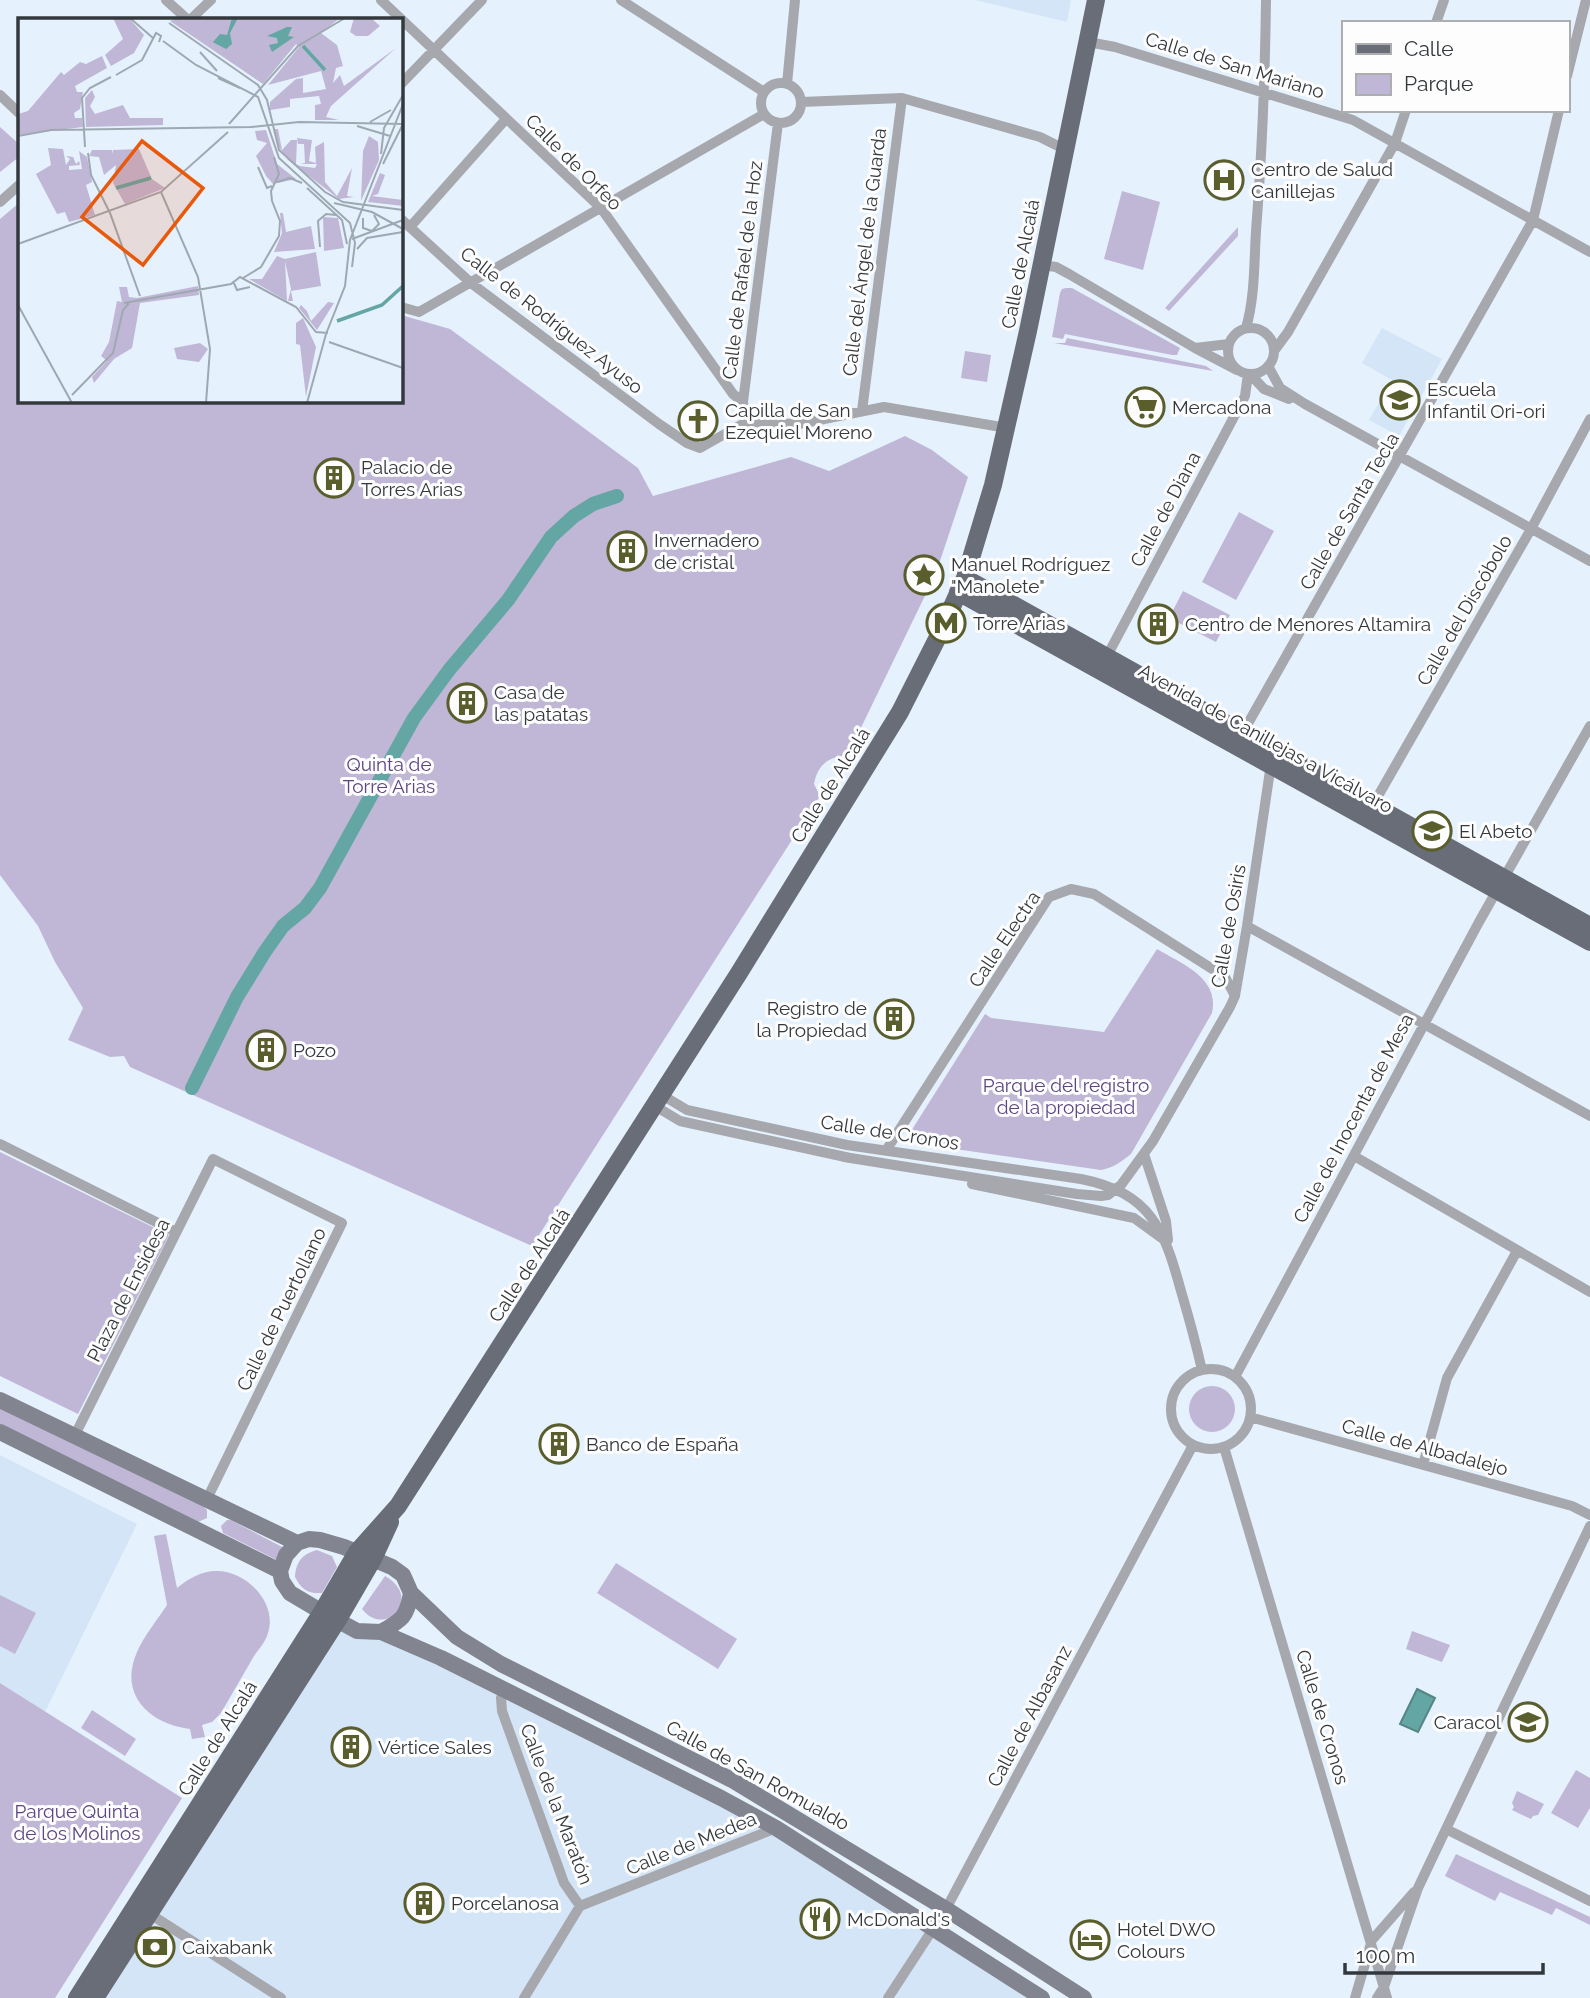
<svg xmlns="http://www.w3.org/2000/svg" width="1590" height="1998" font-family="Raleway,sans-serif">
<rect width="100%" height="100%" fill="#e5f2fe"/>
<!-- built -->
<path fill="#d3e5f6" d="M975 0H1071L1067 22Z
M1382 328 1442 359 1399 436 1369 420 1392 380 1362 363Z
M0 1455 137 1524 45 1712 0 1683Z
M337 1621 381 1632 721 1798 1042 1998H95Z"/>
<!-- green -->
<path fill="#c0b7d6" d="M0 127 19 144V157L0 172Z
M1122 191 1160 202 1143 270 1104 259Z
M19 203V401H401V315L450 329 638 468 653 496 791 457 829 471 905 436 932 450 968 477 936 573 856 738 844 756C827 757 817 767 814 784L820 796 532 1246 130 1067 124 1056 110 1057 68 1040 83 1008 55 962 38 926 0 875V219Z
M1238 227V236L1169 311 1165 308Z
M1066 288H1072L1180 348 1177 355H1172L1065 334 1063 339 1052 337 1060 293 1062 289Z
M1067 338 1206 366 1213 371 1054 343H1065Z
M965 351 991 355 987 382 961 378Z
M1239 512 1274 531 1236 600 1202 582Z
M1183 591 1230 615 1216 642 1169 618Z
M1157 949C1182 964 1220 978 1212 1013L1131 1154C1121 1162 1113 1168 1101 1170L920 1144 915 1141 911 1134 913 1128 985 1014 991 1018 1104 1032Z
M0 1152 169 1235 78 1414 0 1376Z
M1189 1409a23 23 0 1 1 46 0a23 23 0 1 1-46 0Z
M0 1406 203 1506 207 1510V1518L198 1522 192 1519 0 1424Z
M227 1520H231L286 1549 281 1562 223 1533 221 1526Z
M166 1534 177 1588C188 1579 201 1571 216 1571 245 1570 278 1602 268 1633 266 1641 259 1649 254 1656 243 1675 232 1694 221 1713L212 1722 202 1725 205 1737 192 1739 190 1729C150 1724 118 1695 137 1652 144 1636 157 1620 167 1605L154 1536Z
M317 1550 332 1556 337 1567 322 1593C308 1594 301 1589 295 1577 296 1562 302 1554 317 1550Z
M616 1563 737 1639 718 1669 597 1593Z
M385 1576C424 1598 385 1639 362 1609Z
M0 1595 36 1613 15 1654 0 1646Z
M1412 1631 1450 1645 1442 1662 1406 1649Z
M0 1683 182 1798 55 1998H0Z
M92 1710 136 1739 125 1756 81 1728Z
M1576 1770 1590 1778V1808L1578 1828 1551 1813Z
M1517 1791 1544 1804 1538 1815 1533 1816 1531 1819 1512 1810 1514 1807 1512 1803Z
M1456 1854 1590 1917V1925L1556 1908 1552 1915 1500 1892 1495 1901 1445 1876Z"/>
<!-- water -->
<path fill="#63a6a3" stroke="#558584" stroke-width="2" d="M1417 1689 1435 1698 1418 1732 1400 1724Z"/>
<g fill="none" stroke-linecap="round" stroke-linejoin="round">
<!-- canal -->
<path stroke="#63a6a3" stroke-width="14" d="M192 1088 237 997 264 953 283 926 305 908 320 888 414 718 449 670 508 600 551 537 574 516 593 504 617 496"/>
<!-- street -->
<path stroke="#a6a8ae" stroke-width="10" d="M166 0 187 19
M381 0 601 208 733 394 743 402
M621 0 764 92
M191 19 211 0
M1436 23 1444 0
M1088 42 1115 47 1353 120 1590 252
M1567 76 1586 0
M761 103a20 20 0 1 1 40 0a20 20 0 1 1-40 0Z
M401 84 482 0
M787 84 795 0
M0 95 19 113
M801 102 902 98 1040 137 1064 149
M0 202 19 185
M401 219 471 283 659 424 687 443 700 448 746 422 799 424 884 407 1007 428
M410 227 506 119
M1041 265 1056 267 1069 274 1195 348 1237 370
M401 307 419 312 764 114
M1228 351a23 23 0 1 1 46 0a23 23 0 1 1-46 0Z
M1246 328C1255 297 1254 263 1256 231 1262 154 1265 77 1266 0
M1195 348 1229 344
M1274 351 1288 332 1395 143 1406 110
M1268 366 1280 388 1305 404 1590 561
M1250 374 1264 389 1289 399
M862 411 902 98
M746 422 743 402 778 123
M1106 658 1245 396 1248 374
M1242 734 1533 220 1559 110
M1370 810 1531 529 1590 419
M1247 926 1590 1116
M662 1095 687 1110 847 1145 1081 1179C1151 1193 1164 1229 1181 1291 1189 1318 1196 1344 1202 1370
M655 1106 680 1121 850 1158
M0 1144 176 1232
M887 1149 1049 897 1071 889 1094 894 1225 977 1235 996
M1144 1154 1166 1221 1168 1240
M1354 1156 1590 1292
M844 1157 1077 1194 1101 1196 1108 1195 1121 1185 1153 1141 1230 1007 1235 996 1247 926 1271 764
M972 1184 1134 1218 1163 1239
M1171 1409a40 40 0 1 1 80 0a40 40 0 1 1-80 0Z
M1235 1377 1479 922 1590 726
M1250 1417 1572 1506 1590 1515
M74 1437 213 1159 342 1223 206 1501
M1224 1447 1387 1998
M1423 1465 1447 1378 1517 1251
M504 1690 501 1698 502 1711 564 1883 580 1906 524 1998
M1446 1829 1590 1901
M580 1906 776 1828
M144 1914H150L281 1998
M888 1998 946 1909 1193 1445
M1355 1998 1372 1940 1414 1892
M1377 1998 1384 1987 1418 1888 1590 1526"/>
<!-- secondary -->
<path stroke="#82858f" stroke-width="16" d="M0 1400 297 1543
M0 1432 280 1571
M381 1632C402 1620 407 1617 411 1593
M1042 1998 776 1828 721 1798 441 1658 381 1632 357 1631 322 1612 290 1593 282 1581 280 1571 286 1555 297 1543 309 1539 320 1540 344 1547 392 1567 403 1575 411 1593 457 1637 501 1664 732 1780 946 1909 1084 1998"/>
<!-- primary -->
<path stroke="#696d78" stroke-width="18" d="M965 578 1590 926
M958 592 1590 942
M77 1998 322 1612 357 1552 398 1506 739 973 900 712 941 631 965 578 993 485 1028 331 1096 0
M95 1998 337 1621 373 1559 390 1522"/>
</g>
<!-- icons -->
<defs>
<g id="hospital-ring" transform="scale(2.0125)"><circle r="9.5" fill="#fdfdfd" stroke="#5a5e2c" stroke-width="1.5"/><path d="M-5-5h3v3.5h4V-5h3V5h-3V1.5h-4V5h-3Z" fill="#5a5e2c"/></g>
<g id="school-ring" transform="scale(2.0125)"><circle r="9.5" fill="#fdfdfd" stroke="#5a5e2c" stroke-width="1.5"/><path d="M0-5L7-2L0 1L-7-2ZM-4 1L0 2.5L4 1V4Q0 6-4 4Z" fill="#5a5e2c"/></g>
<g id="supermarket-ring" transform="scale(2.0125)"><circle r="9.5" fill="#fdfdfd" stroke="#5a5e2c" stroke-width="1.5"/><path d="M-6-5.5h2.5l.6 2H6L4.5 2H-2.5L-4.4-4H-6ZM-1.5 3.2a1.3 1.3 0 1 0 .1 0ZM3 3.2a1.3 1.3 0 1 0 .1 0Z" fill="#5a5e2c"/></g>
<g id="church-ring" transform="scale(2.0125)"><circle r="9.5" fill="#fdfdfd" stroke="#5a5e2c" stroke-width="1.5"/><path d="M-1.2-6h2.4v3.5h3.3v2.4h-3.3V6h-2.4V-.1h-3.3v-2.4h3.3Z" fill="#5a5e2c"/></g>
<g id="building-ring" transform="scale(2.0125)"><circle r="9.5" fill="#fdfdfd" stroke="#5a5e2c" stroke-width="1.5"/><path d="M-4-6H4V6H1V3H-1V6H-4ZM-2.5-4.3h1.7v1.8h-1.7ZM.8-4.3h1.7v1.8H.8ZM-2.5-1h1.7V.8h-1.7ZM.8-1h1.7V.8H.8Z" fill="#5a5e2c"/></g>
<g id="sight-ring" transform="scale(2.0125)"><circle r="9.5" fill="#fdfdfd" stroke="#5a5e2c" stroke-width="1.5"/><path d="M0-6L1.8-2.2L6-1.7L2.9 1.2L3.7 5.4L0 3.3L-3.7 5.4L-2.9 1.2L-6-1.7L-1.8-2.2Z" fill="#5a5e2c"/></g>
<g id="metro-ring" transform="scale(2.0125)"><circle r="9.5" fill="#fdfdfd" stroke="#5a5e2c" stroke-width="1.5"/><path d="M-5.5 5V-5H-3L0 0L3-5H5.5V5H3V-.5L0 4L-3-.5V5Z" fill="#5a5e2c"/></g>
<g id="restaurant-ring" transform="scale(2.0125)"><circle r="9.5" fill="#fdfdfd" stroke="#5a5e2c" stroke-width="1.5"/><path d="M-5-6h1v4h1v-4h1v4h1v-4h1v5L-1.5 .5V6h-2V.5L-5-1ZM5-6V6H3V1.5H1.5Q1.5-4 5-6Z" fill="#5a5e2c"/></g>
<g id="hotel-ring" transform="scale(2.0125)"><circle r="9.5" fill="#fdfdfd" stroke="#5a5e2c" stroke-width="1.5"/><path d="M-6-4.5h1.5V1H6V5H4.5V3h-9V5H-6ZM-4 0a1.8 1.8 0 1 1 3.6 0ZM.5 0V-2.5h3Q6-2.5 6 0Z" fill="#5a5e2c"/></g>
<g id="bank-ring" transform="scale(2.0125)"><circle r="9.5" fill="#fdfdfd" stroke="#5a5e2c" stroke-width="1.5"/><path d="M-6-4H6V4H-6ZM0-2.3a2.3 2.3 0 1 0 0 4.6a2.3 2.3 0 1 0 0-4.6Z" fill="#5a5e2c"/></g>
</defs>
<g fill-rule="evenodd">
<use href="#hospital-ring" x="1224" y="180"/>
<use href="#school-ring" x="1400" y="400"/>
<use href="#supermarket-ring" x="1145" y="407"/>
<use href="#church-ring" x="698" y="421"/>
<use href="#building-ring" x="334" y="478"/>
<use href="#building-ring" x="627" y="551"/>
<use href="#sight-ring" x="924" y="575"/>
<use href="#metro-ring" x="946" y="623"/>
<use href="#building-ring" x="1158" y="624"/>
<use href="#building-ring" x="467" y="703"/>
<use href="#school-ring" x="1432" y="831"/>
<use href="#building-ring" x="894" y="1019"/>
<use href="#building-ring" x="266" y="1050"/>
<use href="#building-ring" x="559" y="1444"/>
<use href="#school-ring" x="1528" y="1722"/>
<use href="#building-ring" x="351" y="1747"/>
<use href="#building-ring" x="424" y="1903"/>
<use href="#restaurant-ring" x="820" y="1919"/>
<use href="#hotel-ring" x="1090" y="1940"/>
<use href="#bank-ring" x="155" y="1947"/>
</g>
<g text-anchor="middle" stroke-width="6" stroke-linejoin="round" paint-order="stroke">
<!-- street labels -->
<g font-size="19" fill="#33383d" stroke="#fdfdfd">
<text transform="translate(1235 65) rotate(17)" y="7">Calle de San Mariano</text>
<text transform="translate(574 162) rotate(45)" y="7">Calle de Orfeo</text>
<text transform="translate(864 252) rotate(-83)" y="7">Calle del Ángel de la Guarda</text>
<text transform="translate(1020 264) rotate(-79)" y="7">Calle de Alcalá</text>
<text transform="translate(742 270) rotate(-83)" y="7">Calle de Rafael de la Hoz</text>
<text transform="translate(552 320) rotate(38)" y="7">Calle de Rodríguez Ayuso</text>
<text transform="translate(1165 509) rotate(-62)" y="7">Calle de Diana</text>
<text transform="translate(1349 511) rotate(-60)" y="7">Calle de Santa Tecla</text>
<text transform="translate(1464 610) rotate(-60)" y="7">Calle del Discóbolo</text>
<text transform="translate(1266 738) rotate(29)" y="7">Avenida de Canillejas a Vicálvaro</text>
<text transform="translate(830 785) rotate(-58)" y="7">Calle de Alcalá</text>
<text transform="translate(1228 926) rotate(-80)" y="7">Calle de Osiris</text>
<text transform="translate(1004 939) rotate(-56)" y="7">Calle Electra</text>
<text transform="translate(1353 1118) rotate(-62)" y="7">Calle de Inocenta de Mesa</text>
<text transform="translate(890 1132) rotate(9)" y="7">Calle de Cronos</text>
<text transform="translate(529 1265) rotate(-57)" y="7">Calle de Alcalá</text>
<text transform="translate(128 1290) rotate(-63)" y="7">Plaza de Ensidesa</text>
<text transform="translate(281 1309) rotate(-64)" y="7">Calle de Puertollano</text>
<text transform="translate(1425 1447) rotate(15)" y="7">Calle de Albadalejo</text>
<text transform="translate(1029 1716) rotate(-62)" y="7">Calle de Albasanz</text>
<text transform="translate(1323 1717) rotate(73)" y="7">Calle de Cronos</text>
<text transform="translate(217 1738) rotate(-58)" y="7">Calle de Alcalá</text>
<text transform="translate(758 1775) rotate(29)" y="7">Calle de San Romualdo</text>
<text transform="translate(557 1804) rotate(69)" y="7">Calle de la Maratón</text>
<text transform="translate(691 1843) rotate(-22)" y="7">Calle de Medea</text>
</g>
<!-- poi labels -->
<g font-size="19" fill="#33383d" stroke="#fdfdfd" text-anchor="start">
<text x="1251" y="176">Centro de Salud<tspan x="1251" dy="22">Canillejas</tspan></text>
<text x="1427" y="396">Escuela<tspan x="1427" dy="22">Infantil Ori-ori</tspan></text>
<text x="1172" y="414">Mercadona</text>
<text x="725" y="417">Capilla de San<tspan x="725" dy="22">Ezequiel Moreno</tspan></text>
<text x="361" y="474">Palacio de<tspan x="361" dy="22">Torres Arias</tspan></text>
<text x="654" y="547">Invernadero<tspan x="654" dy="22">de cristal</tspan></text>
<text x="951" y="571">Manuel Rodríguez<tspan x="951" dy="22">"Manolete"</tspan></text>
<text x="973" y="630">Torre Arias</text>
<text x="1185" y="631">Centro de Menores Altamira</text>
<text x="494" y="699">Casa de<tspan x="494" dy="22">las patatas</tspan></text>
<text x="1459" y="838">El Abeto</text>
<text x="867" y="1015" text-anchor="end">Registro de<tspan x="867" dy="22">la Propiedad</tspan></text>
<text x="293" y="1057">Pozo</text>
<text x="586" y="1451">Banco de España</text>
<text x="1501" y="1729" text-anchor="end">Caracol</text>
<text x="378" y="1754">Vértice Sales</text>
<text x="451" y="1910">Porcelanosa</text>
<text x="847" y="1926">McDonald's</text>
<text x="1117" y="1936">Hotel DWO<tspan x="1117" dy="22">Colours</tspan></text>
<text x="182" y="1954">Caixabank</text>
</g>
<!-- park labels -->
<g font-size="19" fill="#5b4683" stroke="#fdfdfd">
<text x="389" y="771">Quinta de<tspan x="389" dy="22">Torre Arias</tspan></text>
<text x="1066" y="1092">Parque del registro<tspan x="1066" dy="22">de la propiedad</tspan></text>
<text x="77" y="1818">Parque Quinta<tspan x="77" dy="22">de los Molinos</tspan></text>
</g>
</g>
<!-- overview -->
<g transform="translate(18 18)">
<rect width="385" height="385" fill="#e5f2fe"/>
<path d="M95 0H111L126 17 116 35 93 48 87 37 105 21ZM159 0H322L303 15 319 27 325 48 318 50 315 65 322 57 326 68 378 30 313 88 308 99 321 102H297V87L303 86 301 78 272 81V89L252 92V84L278 61 285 60V75L308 71 303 53 250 67 281 29 278 26 245 66 152 3ZM336 0H353L362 8 350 18H338L332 14ZM84 38 89 50 57 68 59 74H65L62 91 56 95 57 100H64L65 109 0 117V96L10 93 43 54 46 57 62 44 68 46ZM74 72 77 79 72 88 77 96 105 87 112 100H145V107L68 109 67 80ZM256 111H260L264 132 273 122H279L278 146 282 148 297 150 299 146H282L287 145 286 126H280L279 120 294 122 291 143 298 145 297 129 306 124 307 164 319 178 334 150 329 178 336 179 321 181 270 142 261 129ZM248 112 259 146 278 161 255 166 248 158 238 138 249 125 239 122 237 113ZM351 118 360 124 361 142 343 183 345 133ZM30 130 45 131 48 147 52 141 48 138 55 139 58 146 61 143 62 147 51 148V152L64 151 61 133 69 139 74 164 68 167 77 197 51 204 47 194 39 196 18 156 33 147ZM121 131 134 161 147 170 107 186 95 165 98 147 86 157 81 139 71 138 74 132H94V136L95 132ZM362 155 367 157 360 176 354 178 385 182V188L350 184ZM262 195H265L268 214 293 208 297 231 256 234 264 215ZM305 199 320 200 326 230 306 233ZM298 234 303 268 273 273 275 283H270L273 271 267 243 269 283 231 261H244L259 238 267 241ZM180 268 181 277 122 285 114 330 96 341 76 365 74 359 89 343 83 338 91 324 99 283 104 284 101 269H109L111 279 119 280ZM310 284 316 285 299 312 281 290 283 287 289 293 293 303ZM285 300 298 329 288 379 282 327 278 326V305ZM182 325 190 331 181 344 159 341 156 330Z" fill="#c0b7d6"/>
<path d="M214 0H220L212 15 214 26 208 31 187 20 195 24 202 16 209 17ZM269 9H274L270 18 276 19 254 34 251 27 260 25 259 20 249 18Z" fill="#63a6a3"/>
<path fill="none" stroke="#63a6a3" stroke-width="3.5" d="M285 28 307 52M98 170 133 160M319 303 364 287 385 268"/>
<path fill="none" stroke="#9ea8b1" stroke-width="2" d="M112 0 135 20M151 5 240 67 249 82 261 132 307 174 325 184 385 192M145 23 178 47 240 79 261 140 332 205 337 225 334 249M182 34 199 53M98 57 124 42 138 15 143 18 141 24M200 60 222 70M352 104 373 92M211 106 280 28 327 0M339 108 372 118M0 118 33 112 233 109 281 104 385 106M67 129 64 80 72 70 93 59M70 135 73 157 92 195 122 278M363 136 366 110 385 77M365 146 385 106M240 149 249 170 254 168M259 164 272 160 284 165M289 170 324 202 329 226M143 174 180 259 192 331 188 385M254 183 253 173 261 156 256 139M316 185 354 194 385 211M345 200V210L354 213 361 206 356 197M334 221 385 202M0 226 143 174 210 114M302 229 300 203 308 196 318 197M339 231 349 220 385 214M225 260 243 249 261 218 262 203 254 183M215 263 219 272 232 269M106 285 213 266 222 259 278 289 298 314 310 315M0 287 54 385M311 324 385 350M54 377 95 335 105 292 111 285M289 385 308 316 327 268 332 222 385 86"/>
<path fill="#e8590c" fill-opacity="0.15" stroke="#e8590c" stroke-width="3.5" d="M124 123 185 170 125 247 64 199Z"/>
<rect width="385" height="385" fill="none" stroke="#33383d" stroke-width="3.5"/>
</g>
<!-- legend -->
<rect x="1342" y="21" width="228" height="91" fill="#fdfdfd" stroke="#acaeb0" stroke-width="2"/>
<rect x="1356" y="44" width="35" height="10" fill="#696d78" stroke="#acaeb0" stroke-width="2"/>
<text x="1404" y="56" font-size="21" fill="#33383d">Calle</text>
<rect x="1356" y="74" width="35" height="21" fill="#c0b7d6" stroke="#acaeb0" stroke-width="2"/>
<text x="1404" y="91" font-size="21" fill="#33383d">Parque</text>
<!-- scale -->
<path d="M1345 1963v10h198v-10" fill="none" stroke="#33383d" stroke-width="3.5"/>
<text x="1356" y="1963" font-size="21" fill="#33383d" stroke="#fdfdfd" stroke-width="5" paint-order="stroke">100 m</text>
</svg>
